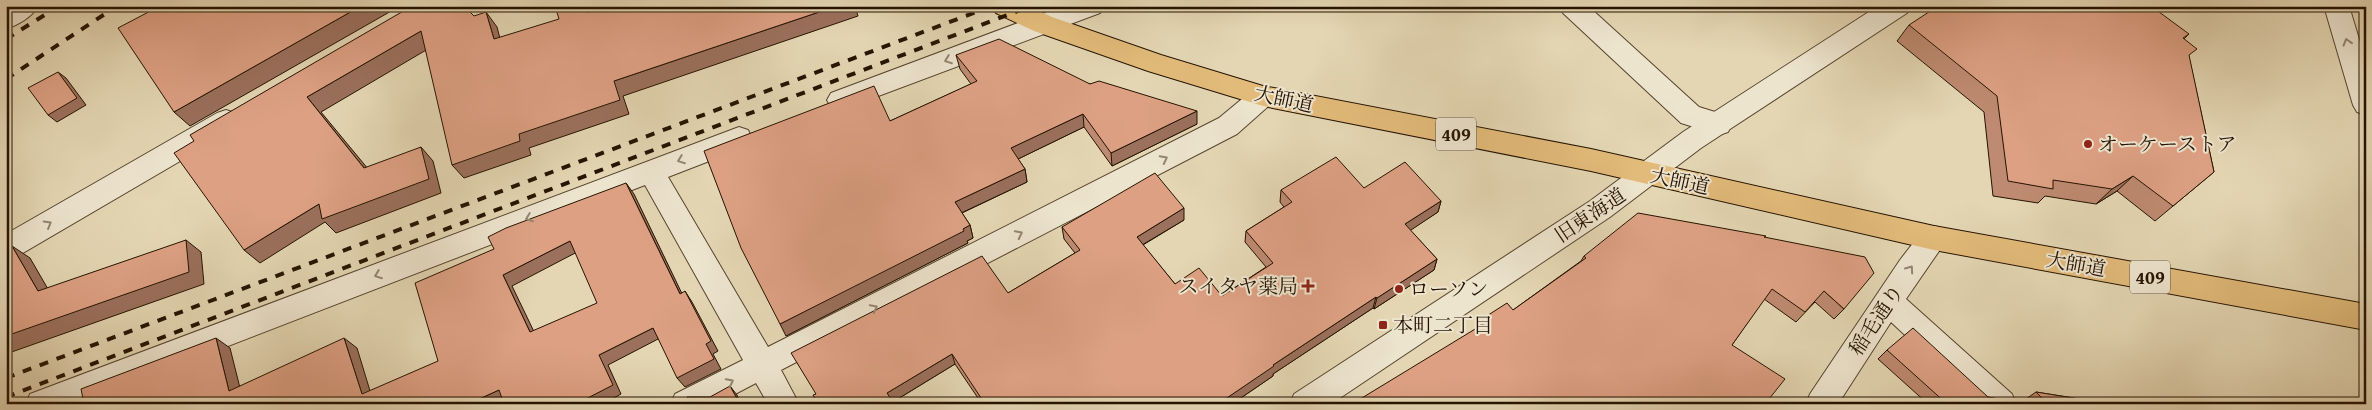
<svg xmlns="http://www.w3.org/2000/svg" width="2372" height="410" font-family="'Gentium Book Plus','Noto Serif JP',serif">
<rect width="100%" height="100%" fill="#e4d6b3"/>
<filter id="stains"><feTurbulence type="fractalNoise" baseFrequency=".004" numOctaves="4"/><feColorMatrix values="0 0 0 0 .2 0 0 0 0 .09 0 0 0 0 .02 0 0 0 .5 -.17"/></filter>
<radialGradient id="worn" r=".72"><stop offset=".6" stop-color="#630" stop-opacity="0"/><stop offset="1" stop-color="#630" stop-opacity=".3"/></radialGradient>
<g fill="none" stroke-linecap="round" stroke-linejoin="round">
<!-- minor casing -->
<g stroke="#55442d" stroke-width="2">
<path id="minor" d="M6 6H38C32 17 18 25 6 29Z
M1063 6H1103L1100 13 849 107 840 111 831 107 827 100 831 93Z
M1560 6H1588L1699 107 1728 116 1732 124 1728 132 1719 135 1681 123 1563 13Z
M2324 6H2349L2366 62V115L2357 112 2353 105Z
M1263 86 1272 89 1276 96 1272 103 1237 134 781 370 799 404H768L756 383 716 404H671L675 394 743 360 645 185 78 404H26L30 394 739 127 748 130 752 138 748 146 668 177 768 347 1219 118 1254 89Z
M226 110 235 113 239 121 235 129 16 257 6 260V234L217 113Z
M1934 226 1944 229 1948 238 1906 299 2012 394 2016 404H1979L1891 322 1838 404H1806L1810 394 1900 260 1924 229Z"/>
</g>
<!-- tertiary casing -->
<g stroke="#55442d" stroke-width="2">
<path id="tertiary" d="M1878 6H1910L1907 13 1701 148 1610 217 1331 404H1290L1294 394 1590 201 1683 132Z"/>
</g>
<!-- trunk casing -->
<g stroke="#251300" stroke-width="2">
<path id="trunk" d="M993 6H1029L1052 17 1161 55 1263 86 1591 149 1934 226 2366 304V330L1934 250 1591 171 1263 106 1148 71 1034 31 996 13Z"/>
</g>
<!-- minor -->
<use href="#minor" fill="#ede4ce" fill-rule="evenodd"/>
<!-- tertiary -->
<use href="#tertiary" fill="#ede4ce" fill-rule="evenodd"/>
<!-- trunk -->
<use href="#trunk" fill="#e2bb7a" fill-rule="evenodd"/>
<!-- rail -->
<path stroke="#251300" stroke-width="4" stroke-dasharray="9 9" stroke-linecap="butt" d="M6 39 59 6
M6 79 117 6
M6 378 992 6
M6 397 1031 6"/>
</g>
<!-- wall -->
<path fill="#be8a71" stroke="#251300" d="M1909 25 2189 34 2184 39 2189 57 2214 172 2155 221 2117 191 2096 204 2045 196 2038 203 1993 196 1984 112 1897 41Z
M956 55 1090 84 1197 124 1112 166 1084 127 1018 159 1025 169 1027 182 962 213 970 225 973 238 967 241 968 243 786 336 890 121 971 84 960 69Z
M1364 188 1441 201 1438 212 1410 230 1437 259 1434 270 1374 309 1373 308 1273 374V376L1232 404H982L955 364 893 402 815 394 1008 293 1075 253 1064 239 1062 227 1184 220 1143 245 1175 284 1222 296 1266 267 1245 242 1246 231 1284 207 1280 202 1281 190Z
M1764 237 1844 309 1834 319 1815 302 1796 322 1764 299 1732 345 1479 327 1482 319 1513 310 1581 261 1584 256Z
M1887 350 1988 397 2002 404H1928L1878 359Z
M2036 392 2111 404H2026L2023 401Z"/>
<!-- shaded-wall -->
<path fill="#9b705c" stroke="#251300" d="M361 6H400L190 126 174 112Z
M579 6H611L590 14 580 10Z
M837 6H855L858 16 623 96 629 114 529 148 531 155 464 178 452 165 519 134 614 81Z
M486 12 497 27 504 54 494 39Z
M421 31 433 46 321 112 378 181 364 168 307 97Z
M58 72 66 78 86 105 57 122 48 115Z
M1197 111V124L1112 166 1111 153Z
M1083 114 1084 127 1014 161 1011 148Z
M421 147 433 161 441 193 336 233 325 222 260 263 244 250 319 204Z
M1025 169 1027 182 959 214 955 202Z
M2133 176 2117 191 2096 204 2112 189Z
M626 183 634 194 687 304 680 294Z
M1441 201 1438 212 1402 236 1405 224Z
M1184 208V220L1137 248V237Z
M970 225 973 238 967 241 968 243 786 336 780 324Z
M186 240 201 252 204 284 6 354V336Z
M570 241 579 251 512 286 539 342 530 332 503 275Z
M12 246 30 258 56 303 38 291Z
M1437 259 1434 270 1374 309 1377 298Z
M685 291 692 302 718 351 713 354 721 369 685 387 677 378 706 344Z
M1376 297 1373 308 1273 374V376L1232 404H1218L1273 365Z
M653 328 660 338 608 365 621 394 603 404H576L599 355Z
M216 338 230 348 243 400 229 391Z
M344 338 357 348 374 404 362 394Z
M952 354 955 364 891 403 887 393Z
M730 386 737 395 741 404H740Z
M499 390 510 399 499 404H468Z"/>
<!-- building -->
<path fill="#dda083" stroke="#251300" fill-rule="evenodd" d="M160 6H361L174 112 118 28Z
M412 6H464L474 16 486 12 494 39 559 19 555 6H579L580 10 588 12 603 6H837L614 81 620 100 519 134 520 141 452 165 421 31 307 97 364 168 421 147 429 179 322 219 319 204 244 250 174 153 194 141 190 135Z
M1938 6H2151L2189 34 2183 38 2197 49 2189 55 2214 172 2173 206 2133 176 2112 189 2053 180V189L2008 181 1997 96 1909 25Z
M999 39 1090 84 1099 81 1197 111 1111 153 1083 114 1011 148 1025 169 955 202 970 225 963 229 964 231 780 324 741 248 704 151 874 86 890 121 977 81 956 55Z
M58 72 77 98 48 115 28 88Z
M1336 157 1364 188 1405 162 1441 201 1405 224 1437 259 1377 298 1376 297 1273 365 1274 366 1218 404H985L952 354 887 393 894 404H818L813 395 816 394 791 353 982 256 1008 293 1080 250 1062 227 1155 173 1184 208 1137 237 1175 284 1199 268 1222 296 1273 263 1246 231 1292 202 1281 190Z
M626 183 680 294 685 291 711 341 706 344 714 359 677 378 653 328 599 355 613 385 576 404H504L499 390 468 404H84L81 389 216 338 229 391 344 338 362 394 438 361 415 283 494 249 488 237 506 228ZM570 241 597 303 530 332 503 275Z
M1638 213 1766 236 1764 237 1865 257 1874 273 1844 309 1824 291 1805 312 1772 289 1732 345 1785 379 1765 404H1352L1485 323 1482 319 1507 303 1513 310 1586 258 1584 256Z
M186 240 189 272 6 336V250L12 246 38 291Z
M1913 328 1988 397 1995 398 2002 404H1947L1887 350Z
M730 386 740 404H691L687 397H710Z
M2036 392 2111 404H2048Z"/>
<!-- one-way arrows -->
<defs><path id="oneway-chevron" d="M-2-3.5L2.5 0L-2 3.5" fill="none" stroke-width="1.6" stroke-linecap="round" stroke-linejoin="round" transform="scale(1.25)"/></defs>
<g stroke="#938671">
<use href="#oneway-chevron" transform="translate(2347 42) rotate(-107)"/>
<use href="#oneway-chevron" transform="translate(948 60) rotate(159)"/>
<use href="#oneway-chevron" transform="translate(1164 159) rotate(-27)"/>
<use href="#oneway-chevron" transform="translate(681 160) rotate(159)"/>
<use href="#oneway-chevron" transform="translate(529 218) rotate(159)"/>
<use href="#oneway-chevron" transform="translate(48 224) rotate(-30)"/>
<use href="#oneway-chevron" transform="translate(1019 234) rotate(-27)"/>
<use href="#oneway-chevron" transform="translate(1910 269) rotate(-55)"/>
<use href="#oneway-chevron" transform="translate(378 275) rotate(159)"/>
<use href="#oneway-chevron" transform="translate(874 308) rotate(-27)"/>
<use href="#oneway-chevron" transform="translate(730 382) rotate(-27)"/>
</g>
<!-- markers -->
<g fill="#8f2418" stroke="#ede4ce" stroke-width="2">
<circle cx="2088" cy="144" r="5"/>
<path d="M1305.5 278.5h5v5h5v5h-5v5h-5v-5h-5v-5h5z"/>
<circle cx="1399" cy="289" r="5"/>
<rect x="1378" y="320" width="10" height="10" rx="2.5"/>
</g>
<g text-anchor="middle" stroke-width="4" stroke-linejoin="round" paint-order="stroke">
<!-- shield labels -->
<g fill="#ede4ce" stroke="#61523e" stroke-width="1">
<rect x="1436" y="117.5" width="40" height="33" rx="4"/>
<rect x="2130" y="260.5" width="40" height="33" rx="4"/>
</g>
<g font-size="19" font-weight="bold" fill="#251300">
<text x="1456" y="141">409</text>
<text x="2150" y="284">409</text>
</g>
<!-- street labels -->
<g font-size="20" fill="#251300" stroke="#ede4ce">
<text transform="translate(1284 99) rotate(12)" y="7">大師道</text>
<text transform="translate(1680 181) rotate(12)" y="7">大師道</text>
<text transform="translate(1590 215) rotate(-34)" y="7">旧東海道</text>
<text transform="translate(2076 264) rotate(10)" y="7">大師道</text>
<text transform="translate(1876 320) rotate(-56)" y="7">稲毛通り</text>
</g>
<!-- poi labels -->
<g font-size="20" fill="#251300" stroke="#ede4ce" text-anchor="start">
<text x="2098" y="151">オーケーストア</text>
<text x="1298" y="293" text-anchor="end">スイタヤ薬局</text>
<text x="1409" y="296">ローソン</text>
<text x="1393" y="332">本町二丁目</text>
</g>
</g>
<!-- margin -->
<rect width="2372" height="410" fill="none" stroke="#e4d6b3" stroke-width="25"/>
<rect x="8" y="8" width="2357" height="395" fill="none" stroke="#251300" stroke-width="2.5"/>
<rect x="12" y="12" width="2347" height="385" fill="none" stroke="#251300"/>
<rect width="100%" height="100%" filter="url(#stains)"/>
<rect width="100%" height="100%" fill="url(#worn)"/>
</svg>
